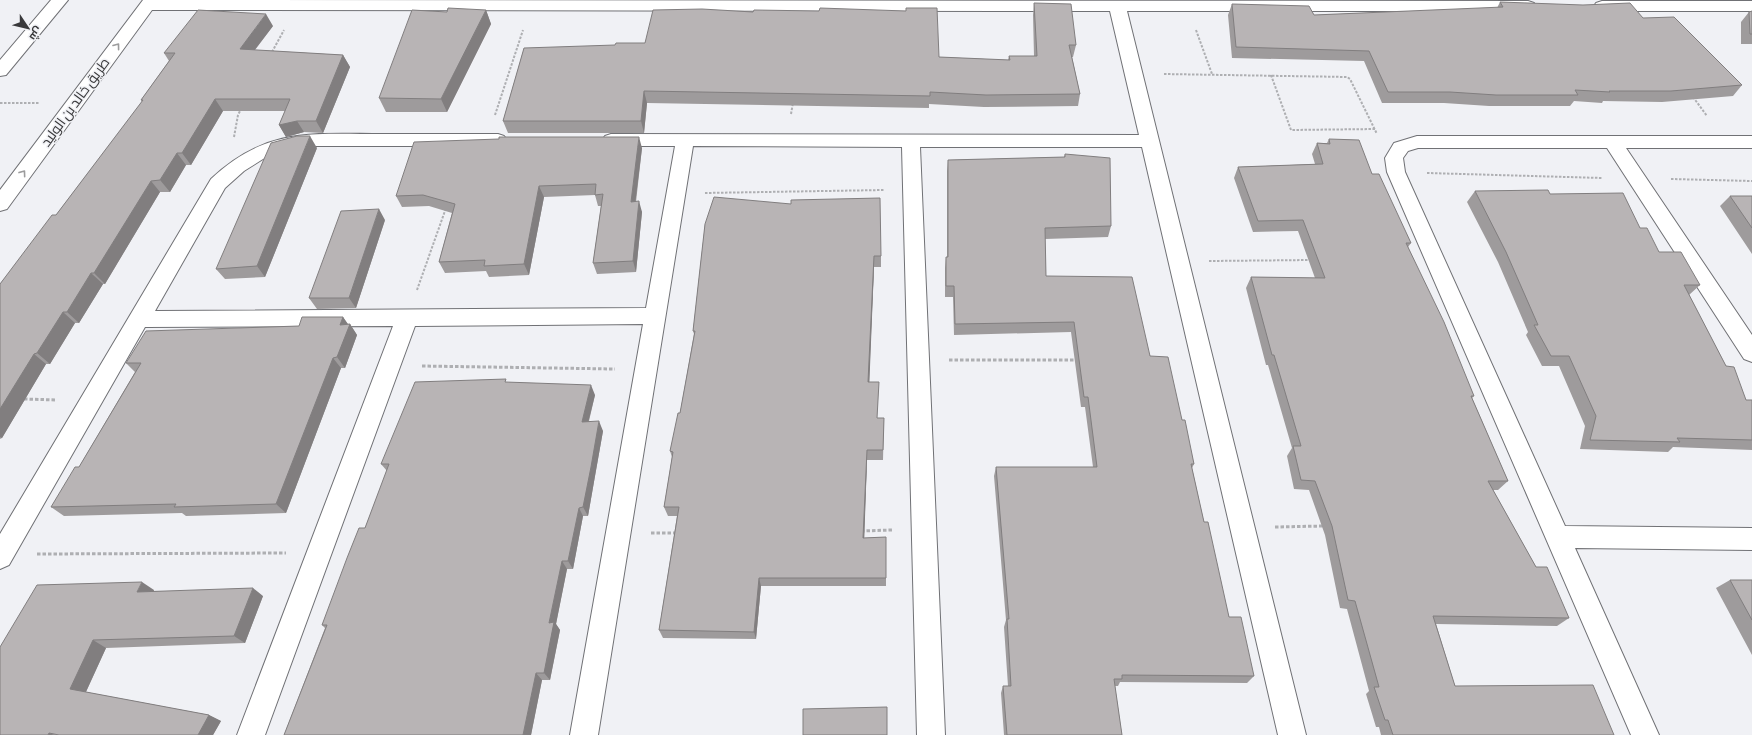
<svg xmlns="http://www.w3.org/2000/svg" width="1752" height="735" font-family="'Asap Condensed',Cairo,sans-serif">
<rect width="100%" height="100%" fill="#f0f1f5"/>
<g fill="none" stroke-linecap="round" stroke-linejoin="round">
<!-- minor casing -->
<g stroke="#707175" stroke-width="2">
<path id="minor" d="M51 0H68L6 75 0 76V60Z
M143 0 1528 1 1534 3 1536 6 1534 9 1528 11H1127L1306 735H1278L1142 147H920L945 735H917L902 147 693 146 598 735H570L643 324 415 326 265 735H237L393 326 145 327 9 565 0 569V534L211 179C266 127 312 134 382 134 421 134 459 134 498 134L504 136 507 140 504 144 498 146H304L283 151 263 159 244 171 225 188 155 311 646 308 675 146H611L605 144 602 140 605 136 611 134 1139 135 1110 11 152 10 7 209 0 211V190Z
M1602 1H1752V11H1602L1596 9 1594 6 1596 3Z
M1417 136H1752V148H1626L1752 335V362L1744 359 1607 148H1418L1408 151 1403 158 1405 172 1565 526 1752 528V550L1575 548 1659 735H1631L1387 172 1385 158 1394 143Z"/>
</g>
<!-- path-far1 -->
<path stroke="#aeafb2" stroke-width="2" stroke-dasharray="2.5 1.5" stroke-linecap="butt" d="M1196 30 1212 74
M272 52 284 30
M1164 74 1347 77 1350 79 1377 134
M1271 75 1291 130 1375 129
M1693 97 1707 116
M0 103H40
M791 114 793 103
M495 115 523 30
M234 137 238 115 241 109
M1427 173 1602 178
M1671 179 1752 181
M705 193 884 190
M1209 261 1312 260
M417 290 446 208"/>
<!-- path -->
<path stroke="#aeafb2" stroke-width="3" stroke-dasharray="3.5 2" stroke-linecap="butt" d="M949 360H1078
M422 366 615 369
M24 399 57 400
M1275 527 1324 526
M861 531 892 530
M651 533H676
M37 554 286 553"/>
<!-- minor -->
<use href="#minor" fill="#fff" fill-rule="evenodd"/>
</g>
<!-- wall -->
<path fill="#9e9b9c" d="M1500 2 1643 18 1742 85 1733 96 1662 102 1603 101 1602 103 1574 101 1570 106H1489L1444 103H1382L1364 61 1232 58 1228 15 1232 4 1314 15 1497 8Z
M1034 3 1076 45 1073 57H1072L1080 94 1078 106 984 107 929 104V108L647 103 644 133H508L503 121 524 48 939 57 1008 60 1009 56H1034L1033 15Z
M486 10 491 24 447 112H386L379 98 447 12Z
M1752 11V44H1741V22L1749 12Z
M273 26 255 50 343 55 350 67 323 133 304 132 286 137 279 125 285 111H223L191 165H186L170 192H160L105 284H103L79 323H75L50 364H46L2 438 0 439V284L56 215 142 102 141 100 169 61 164 53Z
M1329 139 1372 174 1411 243 1408 247 1474 396 1472 398 1508 481 1498 490H1493L1536 567 1569 618 1557 626 1436 624 1455 686 1614 735H1381L1379 727H1376L1366 694 1369 691 1347 609 1340 608 1325 535 1309 490 1294 489 1287 456 1292 448 1268 365H1266L1246 288 1251 277 1315 278 1298 231 1253 232 1234 178 1238 167 1315 164 1312 154 1317 143H1327Z
M317 148 265 277 225 279 216 269Z
M642 148 636 202 642 212 636 272 597 274 593 263 601 206H598L595 195 544 197 529 275 489 277 486 271 445 273 439 262 452 213 429 206 402 207 396 196Z
M1065 154 1111 226 1108 237 1045 239 1046 276 1150 356 1182 420 1194 464 1192 468 1204 522 1229 617 1254 676 1247 683 1120 682 1118 686H1115L1122 735H1004L1001 693 1003 686H1008L1004 627 1006 620 994 476 996 467H1093L1085 407H1081L1071 332 954 335 953 297H945V268L946 257H947V171L948 160 1064 157Z
M1475 191 1550 194 1640 228 1659 252 1700 285 1689 295 1726 366 1746 400H1752V450L1673 447 1668 452 1580 449 1585 426 1559 366H1542L1526 335 1528 332 1498 262 1467 202Z
M1730 196H1752V254L1720 206Z
M385 220 356 308 317 309 309 298Z
M705 224 881 256V267H874L869 382 878 392 877 418H884L883 460H867L864 538 886 537V586H761L756 639 663 638 659 630 677 516H668L664 507 672 457 670 451 680 413 694 334 693 331Z
M343 317 348 324H350L357 335 345 368H341L286 513 186 516 182 513 64 516 51 507 79 467 135 372 126 363 299 326Z
M507 383 595 395 589 421 603 431 595 476 588 516H583L573 569H567L556 624 560 630 550 680H542L531 735H284L325 628 322 625 365 528 387 471 381 464Z
M1730 580H1752V655L1716 588Z
M154 590V591L263 596 245 643 106 648 86 692 209 715 221 721 213 735H0V647Z"/>
<!-- shaded-wall -->
<path fill="#817e7f" d="M486 10 491 24 447 112 441 99Z
M266 14 273 26 247 60 240 49Z
M343 55 350 67 323 133 316 121Z
M644 91 647 103 644 133 641 121Z
M215 99 223 111 191 165 182 153Z
M297 121 304 132 286 137 279 125Z
M310 136 317 148 265 277 257 266Z
M639 137 642 148 634 213 631 202Z
M177 153 186 165 170 192 160 180Z
M151 181 160 192 105 284 94 273Z
M539 186 544 197 529 275 524 264Z
M639 201 642 212 636 272 633 261Z
M379 209 385 220 356 308 349 298Z
M874 256V267L869 392 868 382Z
M91 273 103 284 79 323 67 312Z
M63 312 75 323 50 364 37 353Z
M343 317 349 326 350 324 357 335 345 368 337 357 340 325Z
M34 354 46 364 2 438 0 437V409Z
M333 358 341 368 286 513 276 504Z
M591 385 595 395 586 431 582 422Z
M599 421 603 431 595 476 588 516 583 507Z
M867 450V460L864 546 863 538Z
M579 508 583 516 573 569 568 561Z
M562 561 567 569 556 624 560 630 550 680 544 673 549 623Z
M759 578 761 586 756 639 754 632Z
M142 582 154 590 150 600 137 592Z
M253 588 263 596 245 643 234 636Z
M93 640 106 648 84 696 70 689Z
M536 673 542 680 531 735H523Z
M209 715 221 721 213 735H198Z
M49 733 54 735H48Z"/>
<!-- building -->
<path fill="#b8b4b5" stroke="#817e7f" d="M1500 2 1583 5 1630 3 1643 18 1674 17 1742 85 1671 91H1609L1610 92 1575 90 1578 95H1496L1450 92H1388L1369 51 1236 47 1232 4 1309 6 1314 15 1503 7Z
M1034 3 1071 4 1076 45H1069L1080 94 986 95 930 92V96L644 91 641 121H503L524 48 615 45 616 43H645L653 10 702 9 753 12 754 10 819 11 820 8 906 11V8H937L939 57 1010 60 1009 56H1037Z
M448 8 486 10 441 99 379 98 412 10 447 12Z
M198 10 266 14 240 49 343 55 316 121H297L279 125 290 99H215L182 153H177L160 180 151 181 94 273H91L67 312H63L37 353 34 354 0 409V284L52 215H56L143 100H141L175 53H164Z
M1752 11V34H1750L1749 12Z
M297 136H310L257 266 216 269 271 143Z
M499 137H639L631 202 639 201 633 261 593 263 603 194 595 195 596 184 539 186 524 264 484 266 485 260 439 262 455 204 423 195 396 196 414 142 499 139Z
M1329 139 1359 140 1372 174H1379L1411 243H1406L1444 322 1474 396H1471L1508 481H1488L1536 567H1547L1569 618 1433 616 1455 686 1593 685 1614 735H1393L1388 720H1385L1374 687H1379L1355 601 1348 600 1332 526 1315 481 1301 480 1293 446H1301L1274 355H1272L1251 277 1325 278 1303 220 1258 221 1238 167 1323 164 1317 143 1330 144Z
M1065 154 1110 158 1111 226 1045 228 1046 276 1132 277 1150 356 1168 357 1182 420H1185L1194 464H1191L1204 522H1208L1229 617H1241L1254 676 1122 675V679H1114L1122 735H1007L1003 686H1011L1007 619H1009L996 467H1097L1088 397H1084L1074 322 955 324 954 286H946V257H948V160L1065 157Z
M1548 190 1550 194 1623 193 1640 228H1647L1659 252H1681L1700 285H1684L1726 366 1734 367 1746 400H1752V440L1677 438 1680 442 1590 440 1596 416 1569 356H1551L1534 325H1538L1506 252 1475 191Z
M1730 196H1752V228Z
M714 197 791 204V200L880 198 881 256H874L868 382H879L877 418H884L883 450H867L863 538 886 537V578H759L754 632 659 630 679 507H664L673 452 670 451 678 413H680L695 331H693L705 224Z
M379 209 349 298H309L341 211Z
M302 317H343L340 325 350 324 337 357 333 358 276 504 174 507 176 504 51 507 75 467H79L141 363H126L146 331 299 326Z
M506 379 505 382 591 385 582 422 599 421 591 467 583 507 579 508 568 561H562L549 623 554 622 544 673H536L523 735H284L327 625H322L347 558 359 528H365L389 464H381L415 382Z
M1730 580H1752V620Z
M142 582 137 592 253 588 234 636 93 640 70 689 209 715 198 735H59L49 733 48 735H0V647L37 585Z
M887 707V735H803V709Z"/>
<!-- one-way arrows -->
<defs><path id="oneway-chevron" d="M-2-3.5L2.5 0L-2 3.5" fill="none" stroke-width="1.6" stroke-linecap="round" stroke-linejoin="round"/></defs>
<g stroke="#9c9c9d">
<use href="#oneway-chevron" transform="translate(117 46) rotate(-53)"/>
<use href="#oneway-chevron" transform="translate(23 173) rotate(-54)"/>
</g>
<g text-anchor="middle" stroke-width="3" stroke-linejoin="round" paint-order="stroke">
<!-- street labels -->
<g font-size="14" fill="#39393b" stroke="#f0f1f5">
<text transform="translate(75 102) rotate(-54)" y="5">طريق خالد بن الوليد</text>
</g>
</g>
<!-- north arrow -->
<g transform="translate(28 28) rotate(125)" stroke="#f0f1f5" stroke-width="3" paint-order="stroke">
<path d="M0-3L7 15L0 10L-7 15Z" fill="#39393b"/>
<text y="-6" font-size="11" font-weight="bold" text-anchor="middle" fill="#39393b">ش</text>
</g>
</svg>
